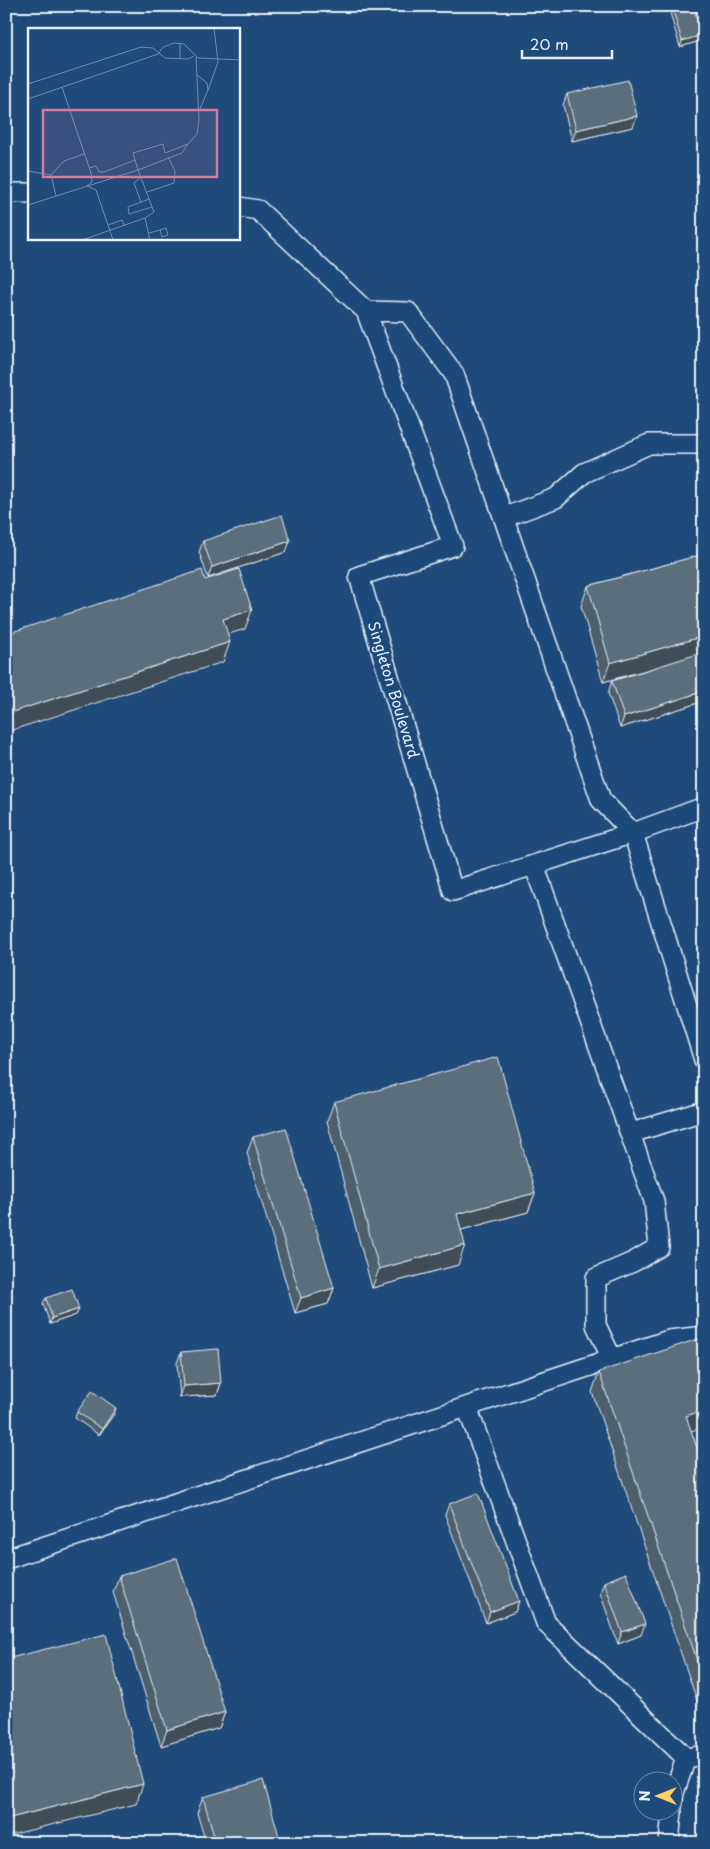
<svg xmlns="http://www.w3.org/2000/svg" width="710" height="1849" font-family="'Playpen Sans',sans-serif">
<rect width="100%" height="100%" fill="#1f4a7a"/>
<filter id="ink" filterUnits="userSpaceOnUse"><feTurbulence type="fractalNoise" baseFrequency=".02" numOctaves="2"/><feDisplacementMap in="SourceGraphic" scale="10" xChannelSelector="R" yChannelSelector="G"/><feConvolveMatrix kernelMatrix="1 2 1 2 8 2 1 2 1" color-interpolation-filters="sRGB"/></filter>
<g filter="url(#ink)">
<g fill="none" stroke-linecap="round" stroke-linejoin="round">
<!-- lane casing -->
<g stroke="#e8f1f8" stroke-width="22">
<path id="lane" d="M6 193H29
M239 207 258 210 366 311 453 546 359 576 453 891 633 833 704 1060
M366 311 408 312 454 374 601 800 633 833 704 807
M505 517 556 498 584 473 649 444H704
M534 865 654 1201 659 1247 633 1262 596 1278V1325L612 1359
M631 1133 704 1111
M467 1407 546 1623 686 1758
M6 1559 669 1340 704 1336
M672 1807 674 1793 686 1758 704 1755
M669 1843 672 1812"/>
</g>
<!-- lane -->
<use href="#lane" stroke="#1f4a7a" stroke-width="19"/>
</g>
<!-- wall -->
<path fill="#4d5f6b" stroke="#e8f1f8" d="M672 7 702 35 700 41 680 47 670 13Z
M567 94 633 127 572 141 563 105Z
M203 541 286 552 208 578 199 552Z
M704 554V701L620 728 608 693 612 681 658 667 603 682 581 606 588 586Z
M334 1102 535 1193 528 1212 461 1230 458 1265 372 1288 327 1121Z
M253 1137 334 1288 328 1304 295 1313 247 1153Z
M46 1298 79 1309 76 1315 50 1324 43 1303Z
M181 1352 221 1383 217 1395 180 1397 177 1363Z
M599 1372 691 1431 704 1468V1721L592 1392Z
M77 1412 114 1414 99 1435 75 1418Z
M449 1504 519 1601 515 1612 486 1623 445 1515Z
M119 1576 225 1712 219 1728 161 1746 113 1592Z
M604 1582 641 1635 618 1644 600 1593Z
M203 1797 281 1843H206L197 1813Z"/>
<!-- shaded-wall -->
<path fill="#3f4d57" stroke="#e8f1f8" d="M702 35 700 41 680 47 682 41Z
M637 116 633 127 572 141 576 130Z
M290 541 286 552 208 578 212 567Z
M252 610 245 629 216 638 223 619Z
M704 636V654L603 682 610 663Z
M230 642 223 662 6 732V714Z
M704 691V701L620 728 624 717Z
M535 1193 528 1212 450 1233 457 1214Z
M465 1245 458 1265 372 1288 379 1269Z
M334 1288 328 1304 295 1313 301 1298Z
M79 1309 76 1315 50 1324 52 1318Z
M221 1383 217 1395 180 1397 184 1386Z
M116 1408 114 1414 99 1435 102 1429Z
M704 1410V1427L679 1435 686 1416Z
M519 1601 515 1612 486 1623 490 1612Z
M645 1624 641 1635 618 1644 622 1632Z
M225 1712 219 1728 161 1746 167 1730Z
M143 1784 136 1804 6 1836V1819Z"/>
<!-- building -->
<path fill="#5a6e7c" stroke="#e8f1f8" d="M674 6H693L702 35 682 41 672 7Z
M628 80 637 116 576 130 567 94Z
M282 515 290 541 212 567 203 541Z
M704 554V636L610 663 588 586Z
M239 569 252 610 223 619 230 642 6 714V634L202 570 205 580Z
M704 652V691L624 717 612 681Z
M498 1057 535 1193 457 1214 465 1245 379 1269 334 1102Z
M286 1128 334 1288 301 1298 253 1137Z
M72 1289 79 1309 52 1318 46 1298Z
M704 1337V1410L686 1416 704 1468V1681L599 1372Z
M218 1349 221 1383 184 1386 181 1352Z
M92 1391 116 1408 102 1429 77 1412Z
M478 1493 519 1601 490 1612 449 1504Z
M177 1558 225 1712 167 1730 119 1576Z
M626 1573 645 1624 622 1632 604 1582Z
M106 1634 143 1784 6 1819V1659Z
M263 1780 281 1843H216L203 1797Z
M6 1819 12 1843H6Z"/>
</g>
<g text-anchor="middle" stroke-width="4.5" stroke-linejoin="round" paint-order="stroke">
<!-- street labels -->
<g font-size="15" fill="#e8f1f8" stroke="#1f4a7a">
<text transform="translate(393 690) rotate(73)" y="5">Singleton Boulevard</text>
</g>
</g>
<!-- overview -->
<g transform="translate(28 28)">
<rect width="212" height="212" fill="#1f4a7a"/>
<path fill="none" stroke="#6f8dac" stroke-width="1" d="M152 15V31M169 47 179 55 180 62 171 83M0 56 113 19 125 20 137 30 160 31 166 28M34 59 63 145 64 154 59 158 68 162 85 212M180 62 190 34 186 0M0 71 130 26 135 19 146 15 156 16 170 30 213 32M61 140 68 138 71 144H76L107 132M0 143 23 147 28 168M23 147 36 133 56 126M119 164 146 155 147 143 140 129M121 171 100 179 101 186 124 179M113 174 106 155 113 149M0 177 110 142 105 125 135 116 137 125 160 116 169 106 171 92 168 29M80 197 94 192 96 197M121 205 132 202 138 200 140 207 134 209 132 202M54 212 117 190M122 212 117 190 126 184 110 142 154 125 160 116"/>
<path fill="#d37aa2" fill-opacity="0.15" stroke="#d37aa2" stroke-width="2.5" d="M15 82H189V149H15Z"/>
<rect width="212" height="212" fill="none" stroke="#e8f1f8" stroke-width="2.5"/>
</g>
<!-- margin -->
<rect width="710" height="1849" fill="none" stroke="#1f4a7a" stroke-width="25"/>
<rect x="12" y="12" width="685" height="1824" fill="none" stroke="#e8f1f8" stroke-width="2" filter="url(#ink)"/>
<!-- north arrow -->
<g transform="translate(658 1796) rotate(270)"><circle r="24" fill="#1f4a7a" stroke="#6f8dac"/>
<path d="M0-4L9 19L0 12L-9 19Z" fill="#ffd166"/>
<text y="-8" font-size="14" font-weight="bold" text-anchor="middle" fill="#e8f1f8">N</text>
</g>
<!-- scale -->
<path d="M522 50v8h90v-8" fill="none" stroke="#e8f1f8" stroke-width="2.5"/>
<text x="530" y="50" font-size="15" fill="#e8f1f8" stroke="#1f4a7a" stroke-width="4" paint-order="stroke">20 m</text>
</svg>
